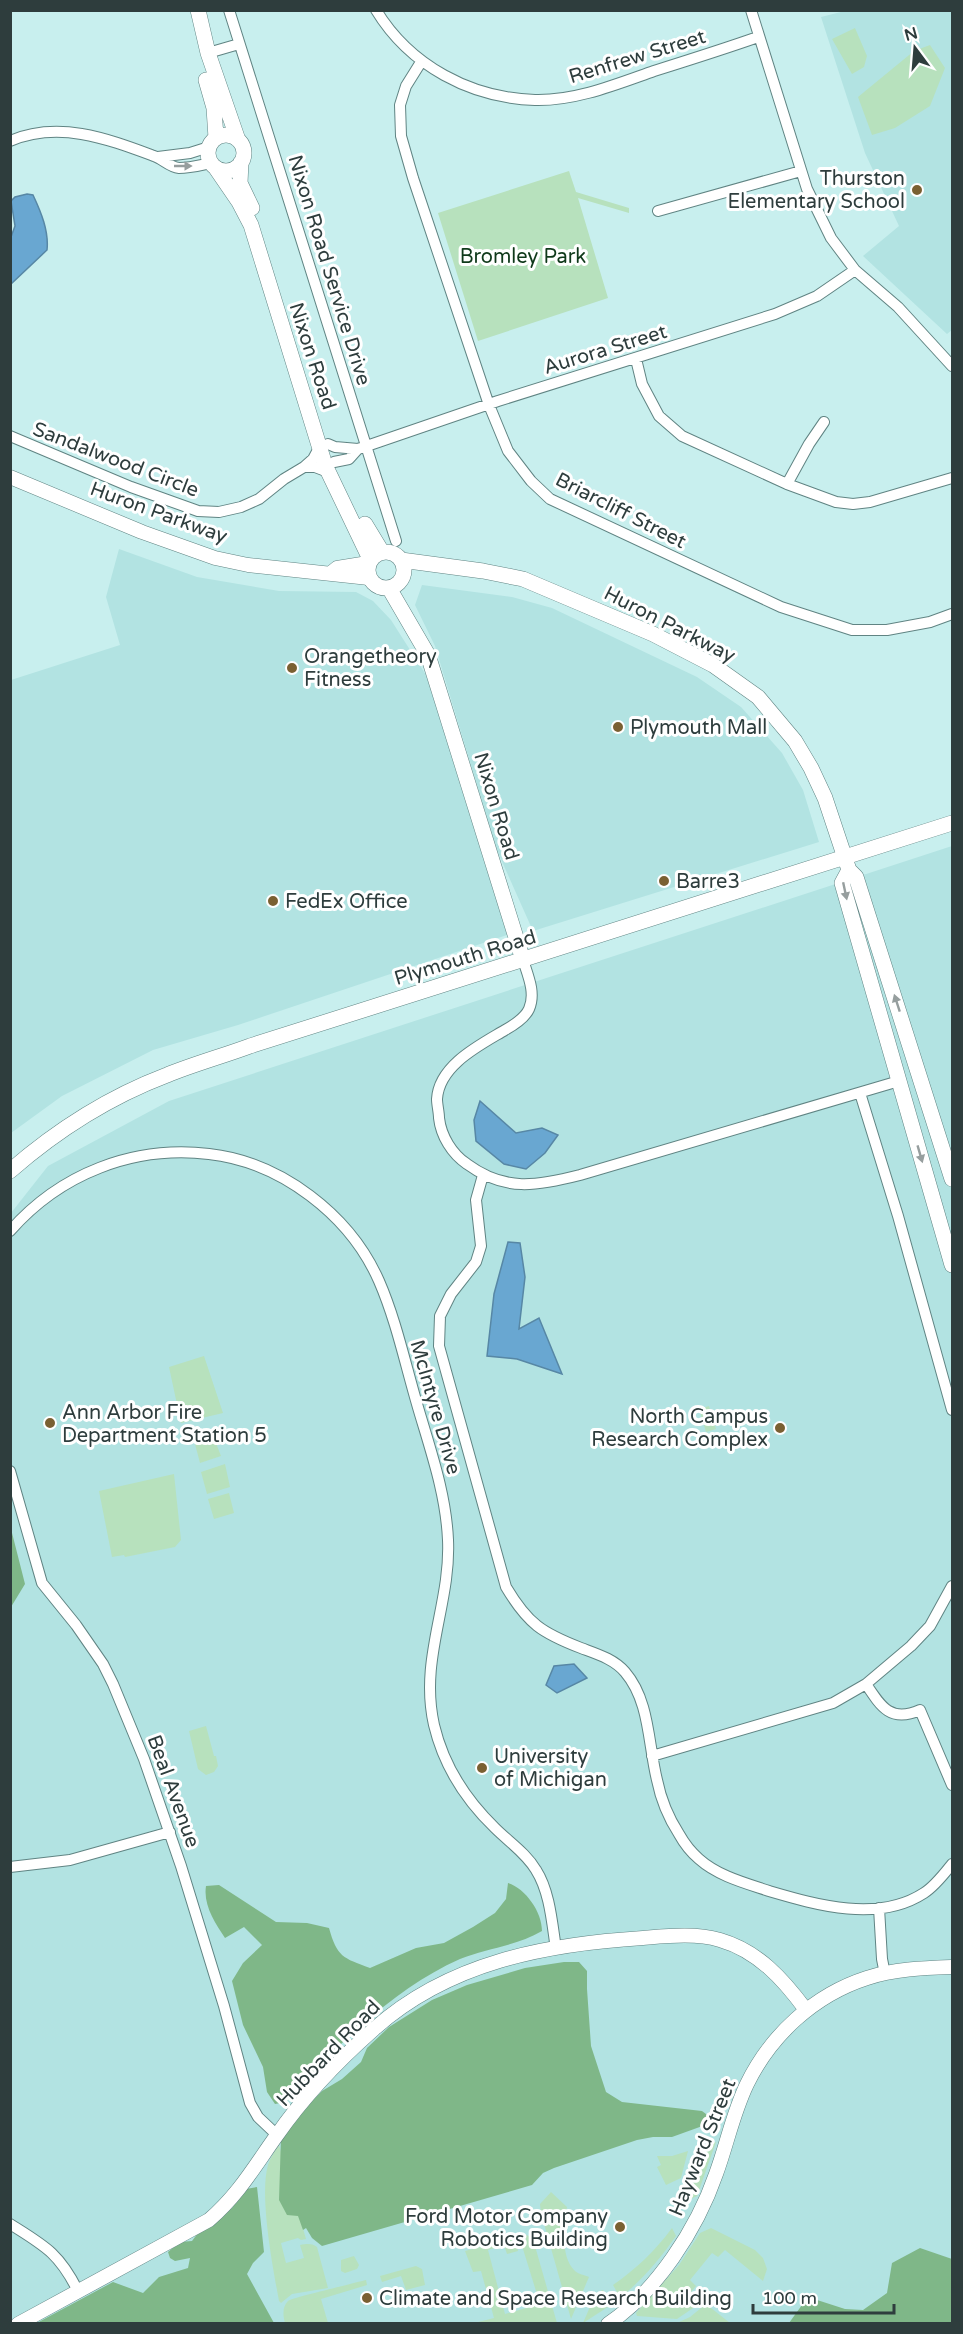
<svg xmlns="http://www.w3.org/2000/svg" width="963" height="2334" font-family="'Varela Round',sans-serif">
<rect width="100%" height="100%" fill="#c8efee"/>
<!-- built -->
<path fill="#b2e3e2" d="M845 11H952V330L947 334 863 256 899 226 865 153 821 17Z
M119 549 197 577 279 591 356 592 373 601 391 620 426 675 507 935 238 1025 153 1050 62 1096 11 1133V680L120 645 106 597Z
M422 585 512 597 552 608 697 677 741 707 782 753 803 790 819 842 533 931 496 848 435 646 415 605Z
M952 846V2323L11 2324V1213L48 1166 169 1101Z"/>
<!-- green -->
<path fill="#b7e1bd" d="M855 28 867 56 864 67 852 74 832 39Z
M930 45 945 68 930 106 895 128 872 135 858 97 914 51Z
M569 171 576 192 629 208V213L578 198 608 298 478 341 438 213Z
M204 1356 223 1413 181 1423 169 1367Z
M709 1406 716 1429 706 1432 699 1409Z
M214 1438 221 1456 200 1463 195 1444Z
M225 1464 230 1487 207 1494 201 1472Z
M174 1474 181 1540 175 1547 125 1557 124 1555 112 1557 99 1491Z
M229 1493 234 1513 214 1519 208 1499Z
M206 1726 214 1756H216L218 1766 214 1772 206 1775 198 1769 189 1731Z
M716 2142 697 2196 687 2201 700 2162 702 2146Z
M279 2145 306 2239 301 2240 298 2238 281 2243 286 2263 304 2258 300 2245C307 2244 311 2243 317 2247L328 2288 292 2294 281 2303 279 2301C273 2268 259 2196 268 2165 270 2159 275 2150 279 2145Z
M688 2151 681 2178 666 2185 657 2167 661 2165 657 2156H672Z
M551 2192 567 2207C564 2224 560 2258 575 2271 578 2274 585 2275 589 2277L571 2319 541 2213 540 2204Z
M672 2228 676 2236C659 2260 641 2282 617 2300L619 2296 613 2285C636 2269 655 2251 672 2228Z
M711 2228 755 2250 763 2258 767 2269 763 2281 725 2250 718 2257 712 2253 690 2280 696 2286 691 2292 700 2299 697 2303 699 2304 677 2319 637 2316 636 2313 679 2265 700 2233Z
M527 2235 533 2239 557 2323H474L494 2318 481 2271 473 2272 465 2251 514 2238 518 2251 507 2254 504 2245 488 2250 505 2314 540 2304 519 2236Z
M354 2256 359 2265 357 2269 345 2273 341 2271V2260Z
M416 2266 422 2269 425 2285 406 2290 401 2276 382 2282 380 2276Z
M366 2280 367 2285 321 2299 328 2323H285C283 2316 282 2307 288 2301 291 2298 355 2283 366 2280Z
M603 2290 611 2305 583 2323 596 2293Z
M706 2304 730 2323H677L690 2317Z"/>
<!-- forest -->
<path fill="#7fb788" d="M10 1525 25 1584 11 1607H10Z
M508 1883C526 1889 542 1912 542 1931 517 1946 487 1948 460 1959 424 1975 391 1999 362 2025 350 2035 339 2046 328 2057 314 2073 299 2102 275 2104L267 2092 263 2067 243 2025 232 1981 243 1963 262 1945 244 1927 225 1938C215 1923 203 1905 206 1886L219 1885 276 1922 307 1923 329 1928C337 1957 343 1958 370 1968L416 1948 444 1943 473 1927 495 1913 506 1899Z
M564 1962H579L587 1971V1989L591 2046 606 2092 622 2102 702 2111 710 2117 708 2124 672 2137H653L637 2140 554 2168 543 2173 532 2185 322 2246 312 2238 306 2228 303 2230 298 2216 287 2215 279 2200 281 2137 290 2124 322 2091 342 2079 361 2062 367 2048 389 2027 432 2000 467 1985 525 1968Z
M257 2187 264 2252 253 2263 247 2274 274 2323 35 2324 113 2282 143 2293 159 2277 188 2268 190 2258 175 2261 170 2258 168 2252 180 2242 192 2241 198 2233 232 2208 246 2189Z
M920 2248 952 2259V2323H789L802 2305 814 2299 845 2309 863 2310 887 2293 892 2263Z"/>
<!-- water -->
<path fill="#69a7d1" stroke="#5787a5" stroke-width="1.5" d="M27 194 33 195C41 212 49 231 47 250L11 284V237L15 226 11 201 15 197Z
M480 1101 516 1133 542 1128 558 1135 545 1153 526 1169 504 1164 476 1141 474 1120Z
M508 1242 520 1243 525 1277 519 1329 539 1318 562 1374 517 1359 487 1356 494 1294Z
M574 1664 587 1678 557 1693 546 1685 554 1666Z"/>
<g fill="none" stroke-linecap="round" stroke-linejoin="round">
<!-- minor casing -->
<g stroke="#608483" stroke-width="12">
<path id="minor" d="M229 10 396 541
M376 10C410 66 471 98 535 100 576 101 617 84 654 71 689 60 724 49 758 37
M751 10 807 189 831 238 855 270 898 307 952 366
M208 53 239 44
M421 62 406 86 400 105 401 136 413 178 489 405 508 451 531 481 550 499 781 607 852 630H887L930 622 952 614
M10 141C59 120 108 139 154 156 163 159 169 167 179 168 190 168 201 165 211 163
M158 157 190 153 209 147
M658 211 801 171
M636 359 642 384 659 416 682 436 787 484 836 502 853 504 870 502 952 478
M10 436 131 487 198 511 219 512 241 507 259 499 284 479 304 467
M328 444 335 447 358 449 349 459 334 462
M320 446 313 459 304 467H315L328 472
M358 449 498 401 775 314 817 296 855 270
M787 484 809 444 824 422
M523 960C528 976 536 993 529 1009 525 1018 514 1025 505 1030 480 1045 439 1065 437 1099 437 1105 439 1112 439 1118 441 1136 452 1154 467 1164 505 1192 537 1186 580 1175L899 1081
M860 1093 898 1216 952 1410
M483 1175 476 1200 481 1246 476 1262 451 1294 440 1316 439 1346 506 1587C528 1624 542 1633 581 1648 597 1654 614 1659 625 1672 650 1701 648 1744 657 1780 661 1800 668 1817 679 1834 684 1843 692 1853 699 1859 718 1876 745 1883 769 1891 817 1905 878 1923 924 1893 935 1886 944 1874 952 1864
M10 1231C60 1174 133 1145 209 1154 281 1162 350 1215 379 1281 396 1320 405 1363 417 1404 430 1449 446 1493 448 1540 451 1604 419 1659 434 1725 444 1767 465 1799 495 1828 509 1842 526 1853 536 1870 550 1892 552 1923 556 1949
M10 1471 42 1583 76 1625 103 1664 113 1684 144 1759 181 1866 224 2006 250 2103 258 2117 277 2135
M952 1586 930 1626 911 1646 866 1684C881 1707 891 1723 920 1710L952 1785
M652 1756 833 1703 866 1684
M10 1867 70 1860 170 1832
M879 1908 882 1959 885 1974
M10 2224C45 2246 59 2253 78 2291"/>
</g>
<!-- tertiary casing -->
<g stroke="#608483" stroke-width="15">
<path id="tertiary" d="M10 477 142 532 215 558 248 565 369 578
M332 572 337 568 368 563
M18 2324 209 2220C239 2194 254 2167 277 2135 304 2096 339 2060 374 2029 449 1962 547 1944 643 1938 668 1936 696 1933 720 1940 758 1951 783 1979 806 2010
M608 2324C656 2292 697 2229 716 2174 727 2144 733 2113 747 2084 771 2035 814 1995 867 1978 894 1969 924 1968 952 1967"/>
</g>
<!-- secondary casing -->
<g stroke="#608483" stroke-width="16">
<path id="secondary" d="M198 10 208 53 238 140
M206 80 214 108 216 138
M208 153a18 18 0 1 1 36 0a18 18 0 1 1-36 0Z
M241 162 240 183 252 208
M215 167 239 202 251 225 325 465 370 559
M365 524 382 552
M368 570a18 18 0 1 1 36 0a18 18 0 1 1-36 0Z
M401 560 483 571 523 579 653 634 713 665 758 697 795 741 811 768 825 798 849 870 856 877 952 1179
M389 588 428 655 523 960
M849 870 842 883 952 1265
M10 1171C57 1130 109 1097 167 1075 194 1064 223 1056 250 1046L952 823"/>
</g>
<!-- minor -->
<use href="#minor" stroke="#fff" stroke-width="10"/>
<!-- tertiary -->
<use href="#tertiary" stroke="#fff" stroke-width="14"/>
<!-- secondary -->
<use href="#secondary" stroke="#fff" stroke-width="15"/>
</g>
<!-- one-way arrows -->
<defs><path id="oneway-solid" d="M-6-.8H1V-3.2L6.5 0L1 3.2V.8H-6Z" transform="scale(1.5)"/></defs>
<g fill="#969e9e">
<use href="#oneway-solid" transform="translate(183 166)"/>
<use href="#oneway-solid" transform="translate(845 891) rotate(78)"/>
<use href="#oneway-solid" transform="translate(897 1003) rotate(-108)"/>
<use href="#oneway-solid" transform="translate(920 1154) rotate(74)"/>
</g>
<!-- markers -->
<g fill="#7a6032" stroke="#fff" stroke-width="2">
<circle cx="917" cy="190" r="6"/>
<circle cx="292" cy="668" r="6"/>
<circle cx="618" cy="727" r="6"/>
<circle cx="664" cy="881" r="6"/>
<circle cx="273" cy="901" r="6"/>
<circle cx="50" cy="1423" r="6"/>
<circle cx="780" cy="1428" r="6"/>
<circle cx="482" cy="1768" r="6"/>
<circle cx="620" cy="2227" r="6"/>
<circle cx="367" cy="2298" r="6"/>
</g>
<g text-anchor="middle" stroke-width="6" stroke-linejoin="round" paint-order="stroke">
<!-- street labels -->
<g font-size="20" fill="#2e3d3d" stroke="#fff">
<text transform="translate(637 56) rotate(-17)" y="7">Renfrew Street</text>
<text transform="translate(330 270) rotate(73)" y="7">Nixon Road Service Drive</text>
<text transform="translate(605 349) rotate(-17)" y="7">Aurora Street</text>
<text transform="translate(313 356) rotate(72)" y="7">Nixon Road</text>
<text transform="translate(116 459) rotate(21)" y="7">Sandalwood Circle</text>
<text transform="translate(621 510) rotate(27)" y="7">Briarcliff Street</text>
<text transform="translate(159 512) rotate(20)" y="7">Huron Parkway</text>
<text transform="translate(670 624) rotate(27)" y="7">Huron Parkway</text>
<text transform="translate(497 806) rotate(73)" y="7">Nixon Road</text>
<text transform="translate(465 957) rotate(-17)" y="7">Plymouth Road</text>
<text transform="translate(436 1407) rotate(74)" y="7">McIntyre Drive</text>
<text transform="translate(174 1791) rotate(70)" y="7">Beal Avenue</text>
<text transform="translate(328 2053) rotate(-46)" y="7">Hubbard Road</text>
<text transform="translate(702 2147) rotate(-68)" y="7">Hayward Street</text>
</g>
<!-- poi labels -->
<g font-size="20" fill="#2e3d3d" stroke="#fff" text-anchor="start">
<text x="905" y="185" text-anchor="end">Thurston<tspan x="905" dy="23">Elementary School</tspan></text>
<text x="304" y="663">Orangetheory<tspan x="304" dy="23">Fitness</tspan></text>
<text x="630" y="734">Plymouth Mall</text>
<text x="676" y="888">Barre3</text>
<text x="285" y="908">FedEx Office</text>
<text x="62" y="1419">Ann Arbor Fire<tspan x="62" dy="23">Department Station 5</tspan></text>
<text x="768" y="1423" text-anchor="end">North Campus<tspan x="768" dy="23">Research Complex</tspan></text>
<text x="494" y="1763">University<tspan x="494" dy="23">of Michigan</tspan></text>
<text x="608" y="2223" text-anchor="end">Ford Motor Company<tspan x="608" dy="23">Robotics Building</tspan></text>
<text x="379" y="2305">Climate and Space Research Building</text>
</g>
<!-- park labels -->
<g font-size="20" fill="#0f391a" stroke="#fff">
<text x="523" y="263">Bromley Park</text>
</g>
</g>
<!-- border -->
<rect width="963" height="2334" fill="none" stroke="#2e3d3d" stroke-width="24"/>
<!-- north arrow -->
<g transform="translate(915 48) rotate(344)" stroke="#ffffff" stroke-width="4.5" paint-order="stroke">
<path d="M0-4.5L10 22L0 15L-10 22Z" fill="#2e3d3d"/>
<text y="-9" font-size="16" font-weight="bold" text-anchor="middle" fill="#2e3d3d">N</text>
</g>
<!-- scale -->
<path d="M753 2304v9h141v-9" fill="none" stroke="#2e3d3d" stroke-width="3"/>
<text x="762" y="2304" font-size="18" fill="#2e3d3d" stroke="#ffffff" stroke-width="4.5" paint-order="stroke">100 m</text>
</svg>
